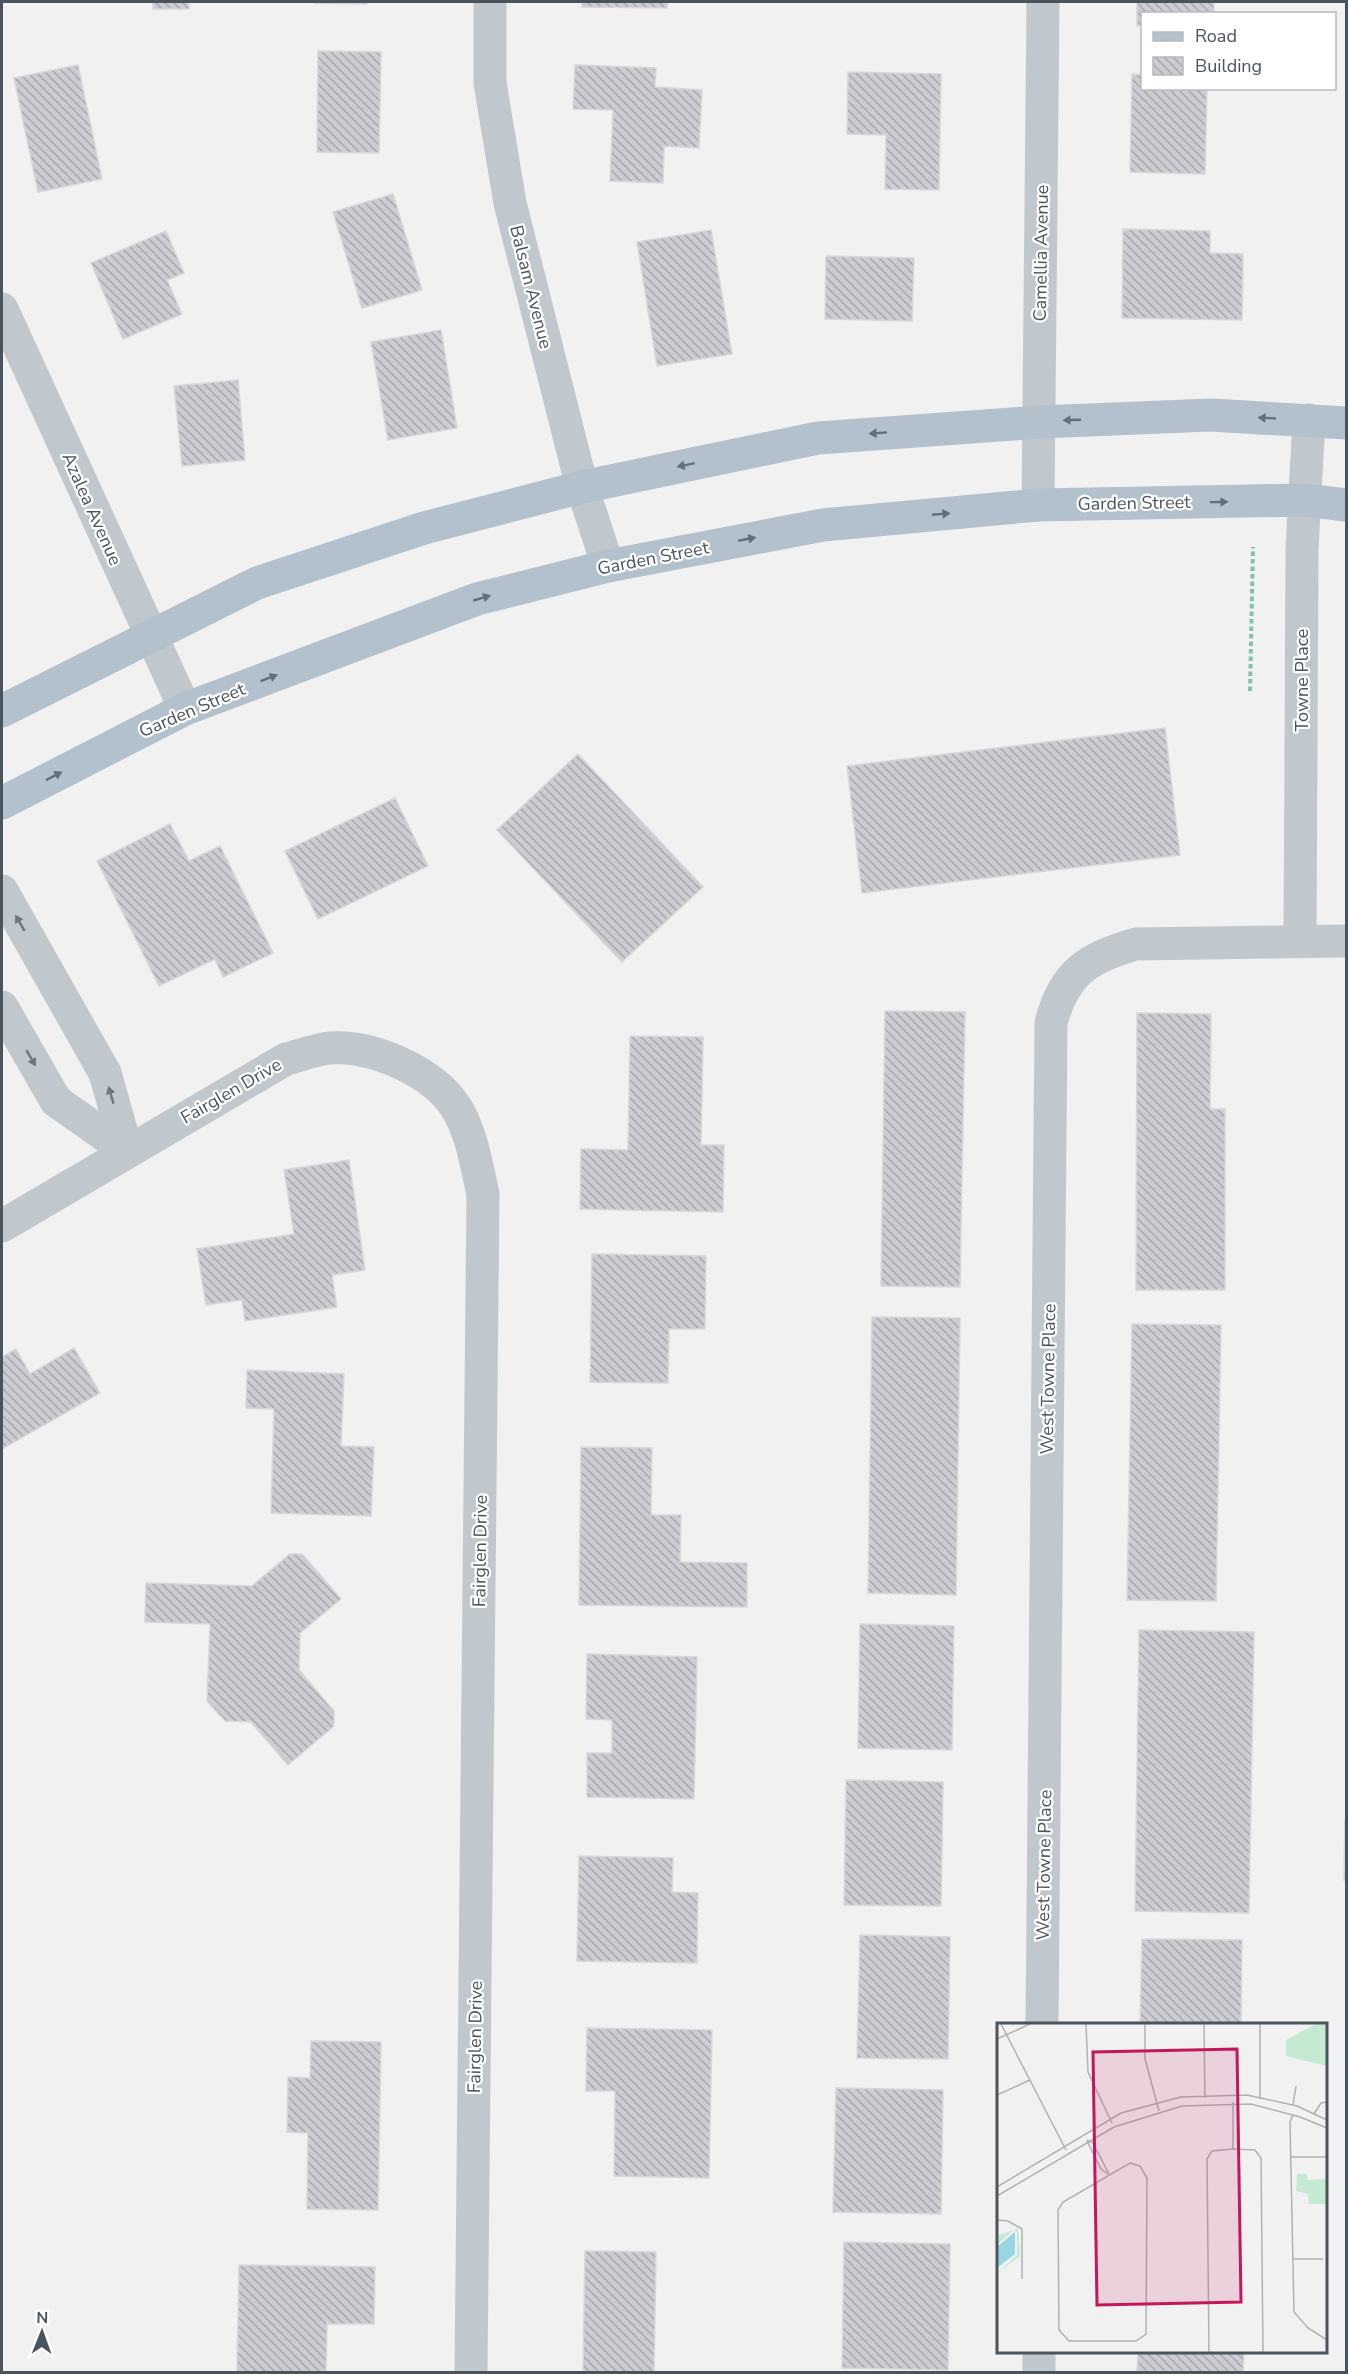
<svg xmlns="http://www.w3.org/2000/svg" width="1348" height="2374" font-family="'Nunito Sans',sans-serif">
<defs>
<pattern id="building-back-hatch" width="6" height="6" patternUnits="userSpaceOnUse" patternTransform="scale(1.5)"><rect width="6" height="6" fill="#cbcdd2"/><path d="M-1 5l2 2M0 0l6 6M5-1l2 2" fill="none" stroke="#a7a9ae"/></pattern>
</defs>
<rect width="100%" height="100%" fill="#f2f1f1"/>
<!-- building -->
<path fill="url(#building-back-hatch)" stroke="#d5d7db" stroke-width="1.5" d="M153 2H189V9H153Z
M314 2H368L367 4 314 3Z
M582 2H668L667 8 582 7Z
M1137 2H1214V14H1142V26H1137Z
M318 51 381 52 379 153 317 152Z
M78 65 102 179 38 192 14 78Z
M575 65 656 68 655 87 702 90 699 148 664 146 663 183 610 181 613 110 573 109Z
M848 72 941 74 939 190 885 189 886 135 847 134Z
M1132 74 1142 75V88H1207L1205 174 1130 172Z
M393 194 422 290 362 308 333 212Z
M1123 229 1210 231V253L1243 254 1242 320 1122 318Z
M711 230 732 354 657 366 637 242Z
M166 231 184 273 167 280 182 314 123 339 91 263Z
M826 256 914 258 912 321 825 319Z
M441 330 457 428 388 440 371 342Z
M238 380 245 460 182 466 174 386Z
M1165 728 1180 855 862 893 847 766Z
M578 754 703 887 622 962 497 830Z
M395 798 428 866 318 919 285 851Z
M170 824 189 861 220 846 273 953 223 977 215 959 159 986 97 861Z
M885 1011 965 1012 960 1287 881 1286Z
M1137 1013 1211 1014 1210 1109H1225V1290H1136Z
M630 1036 703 1037 701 1145H724L723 1212 580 1209 581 1149 628 1150Z
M349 1160 365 1270 332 1275 337 1307 245 1321 242 1300 206 1305 197 1249 294 1234 284 1170Z
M592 1254 706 1256 705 1329H669L668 1383 590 1382Z
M872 1317 960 1318 956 1595 868 1593Z
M1132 1324 1221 1325 1216 1601 1127 1600Z
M74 1348 100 1393 2 1449V1357L16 1349 30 1374Z
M247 1370 344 1374 341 1446 374 1447 371 1516 271 1513 274 1409 246 1408Z
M581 1447 652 1448 651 1515H681L680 1562 747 1563V1607L579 1605Z
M290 1554H302L341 1599 300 1633 299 1670 334 1711V1726L288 1765 251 1722 225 1721 207 1701 210 1624 145 1622 146 1583 252 1586Z
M860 1624 954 1626 952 1750 858 1748Z
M1139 1630 1254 1632 1249 1913 1135 1911Z
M587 1654 697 1657 694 1799 587 1797V1753H612V1720L586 1719Z
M846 1780 943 1782 941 1906 844 1905Z
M1345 1820H1346V1880H1344Z
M579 1856 673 1858 672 1892 698 1893 697 1963 577 1961Z
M860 1935 950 1937 948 2059 857 2058Z
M1142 1939 1242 1940 1241 2024H1140Z
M587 2028 712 2030 709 2178 614 2176 615 2091H586Z
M311 2041 381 2042 378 2210 307 2209 308 2133 287 2132 288 2077 310 2078Z
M836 2088 943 2090 941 2214 833 2212Z
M844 2242 950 2244 948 2370 842 2368Z
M585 2251 656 2252 654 2372H583Z
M239 2265 375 2267 374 2324H327L326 2372H237Z
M1138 2352H1244L1243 2372 1137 2371Z"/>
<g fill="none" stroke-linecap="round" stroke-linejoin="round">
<!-- path -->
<path stroke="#80c5a0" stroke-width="4" stroke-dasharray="4.5 3" stroke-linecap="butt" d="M1250 691 1253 547"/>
<!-- street -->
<path stroke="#c0c8cd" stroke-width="33" d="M490 2V83L510 203 582 487 608 566
M2 309 185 709
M1038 505 1043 2
M2 891 105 1073 127 1151
M1300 940 1302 549 1309 420
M2 1007 56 1101 127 1151
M2 1226 286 1059C300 1056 316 1049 330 1048 372 1045 432 1071 455 1106 471 1129 477 1167 483 1194L471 2372
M1042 2024 1051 1023C1064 973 1087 958 1136 944L1346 941
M1039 2372V2352"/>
<!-- primary -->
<path stroke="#b3c1cc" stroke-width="33" d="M2 711 257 583 424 528 582 487 818 438 1040 422 1211 415 1346 423
M2 803 185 709 477 599 608 566 823 525 1038 505 1304 500 1346 505"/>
</g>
<!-- one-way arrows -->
<defs><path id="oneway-solid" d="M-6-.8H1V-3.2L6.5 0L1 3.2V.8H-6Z" transform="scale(1.5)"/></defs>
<g fill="#646f78">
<use href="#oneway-solid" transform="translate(1267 418) rotate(-177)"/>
<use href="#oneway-solid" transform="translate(1072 420) rotate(178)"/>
<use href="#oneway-solid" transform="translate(878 433) rotate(176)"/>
<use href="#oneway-solid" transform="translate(686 465) rotate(168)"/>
<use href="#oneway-solid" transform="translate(1219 502) rotate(-1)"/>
<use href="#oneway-solid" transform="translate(941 514) rotate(-5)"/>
<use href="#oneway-solid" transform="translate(747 539) rotate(-11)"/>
<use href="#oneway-solid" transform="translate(482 598) rotate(-16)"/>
<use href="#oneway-solid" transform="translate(269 678) rotate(-21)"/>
<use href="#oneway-solid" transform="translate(54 776) rotate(-27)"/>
</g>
<g fill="#6d777e">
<use href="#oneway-solid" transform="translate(20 923) rotate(-120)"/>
<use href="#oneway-solid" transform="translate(31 1058) rotate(60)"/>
<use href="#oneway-solid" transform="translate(111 1095) rotate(-106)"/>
</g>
<g text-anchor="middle" stroke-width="4.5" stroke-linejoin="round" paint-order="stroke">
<!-- street labels -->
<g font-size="18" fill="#4a545c" stroke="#fff">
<text transform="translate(1041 253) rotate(-89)" y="6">Camellia Avenue</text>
<text transform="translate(531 287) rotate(76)" y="6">Balsam Avenue</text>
<text transform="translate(1134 503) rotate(-1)" y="6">Garden Street</text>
<text transform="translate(92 509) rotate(66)" y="6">Azalea Avenue</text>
<text transform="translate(653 558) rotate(-11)" y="6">Garden Street</text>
<text transform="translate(1302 680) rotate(-90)" y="6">Towne Place</text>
<text transform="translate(192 710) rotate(-23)" y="6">Garden Street</text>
<text transform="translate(231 1091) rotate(-30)" y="6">Fairglen Drive</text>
<text transform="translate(1048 1379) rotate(-89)" y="6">West Towne Place</text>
<text transform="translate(480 1551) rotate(-89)" y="6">Fairglen Drive</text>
<text transform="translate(1044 1865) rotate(-89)" y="6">West Towne Place</text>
<text transform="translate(475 2037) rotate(-89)" y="6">Fairglen Drive</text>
</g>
</g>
<!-- overview -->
<g transform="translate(997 2023)">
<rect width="330" height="330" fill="#f2f1f1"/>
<path d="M300 151H310L311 157 330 156V181H312L311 171 299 168Z" fill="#c4ebd2"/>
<path d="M330 1V43L289 33V17L317 2Z" fill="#c4ebd2"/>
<path d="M20 206H21L23 233 0 250 20 232V209L17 207 0 221V213Z" fill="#c4ebd2"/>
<path d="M18 209V231L0 245V224Z" fill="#97d6e2"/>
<path fill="none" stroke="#afb2b5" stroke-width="1.5" d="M4 1 69 127M89 1 91 49 115 100M148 1V36L162 88M207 1 208 75M0 16 33 1M0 72 33 57M263 76V1M236 79V126M296 82 299 63M317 91 324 80 330 79M296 92 293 99 297 289 311 305 330 317M90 117 96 120 112 151M90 118 104 146 111 151M294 134H330M133 140 143 143 150 155 149 311 139 318H72L62 307 61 187 66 179ZM0 164 124 90 184 74 250 72 300 83 330 97M0 173 117 104 185 83 254 81 303 94 330 105M0 197 11 198 25 206V256M296 236H326M212 329 210 136 215 128 236 126 258 127 264 135 266 329"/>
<path fill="#c2185b" fill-opacity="0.15" stroke="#c2185b" stroke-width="3" d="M240 26 244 279 100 282 96 29Z"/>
<rect width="330" height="330" fill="none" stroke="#4a545c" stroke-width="3"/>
</g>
<!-- border -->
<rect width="1348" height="2374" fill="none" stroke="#4a545c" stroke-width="6"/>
<!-- legend -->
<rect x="1141" y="12" width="195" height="78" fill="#ffffff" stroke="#b7bbbe" stroke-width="1.5"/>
<rect x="1153" y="32" width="30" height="9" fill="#b3c1cc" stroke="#b7bbbe" stroke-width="1.5"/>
<text x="1195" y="42" font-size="18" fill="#4a545c">Road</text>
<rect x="1153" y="57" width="30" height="18" fill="url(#building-back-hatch)" stroke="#b7bbbe" stroke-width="1.5"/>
<text x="1195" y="72" font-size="18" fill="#4a545c">Building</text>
<!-- north arrow -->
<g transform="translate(42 2332) rotate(1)" stroke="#ffffff" stroke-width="4.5" paint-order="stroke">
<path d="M0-4.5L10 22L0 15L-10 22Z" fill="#4a545c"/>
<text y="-9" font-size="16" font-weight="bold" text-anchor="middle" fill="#4a545c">N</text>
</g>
</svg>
